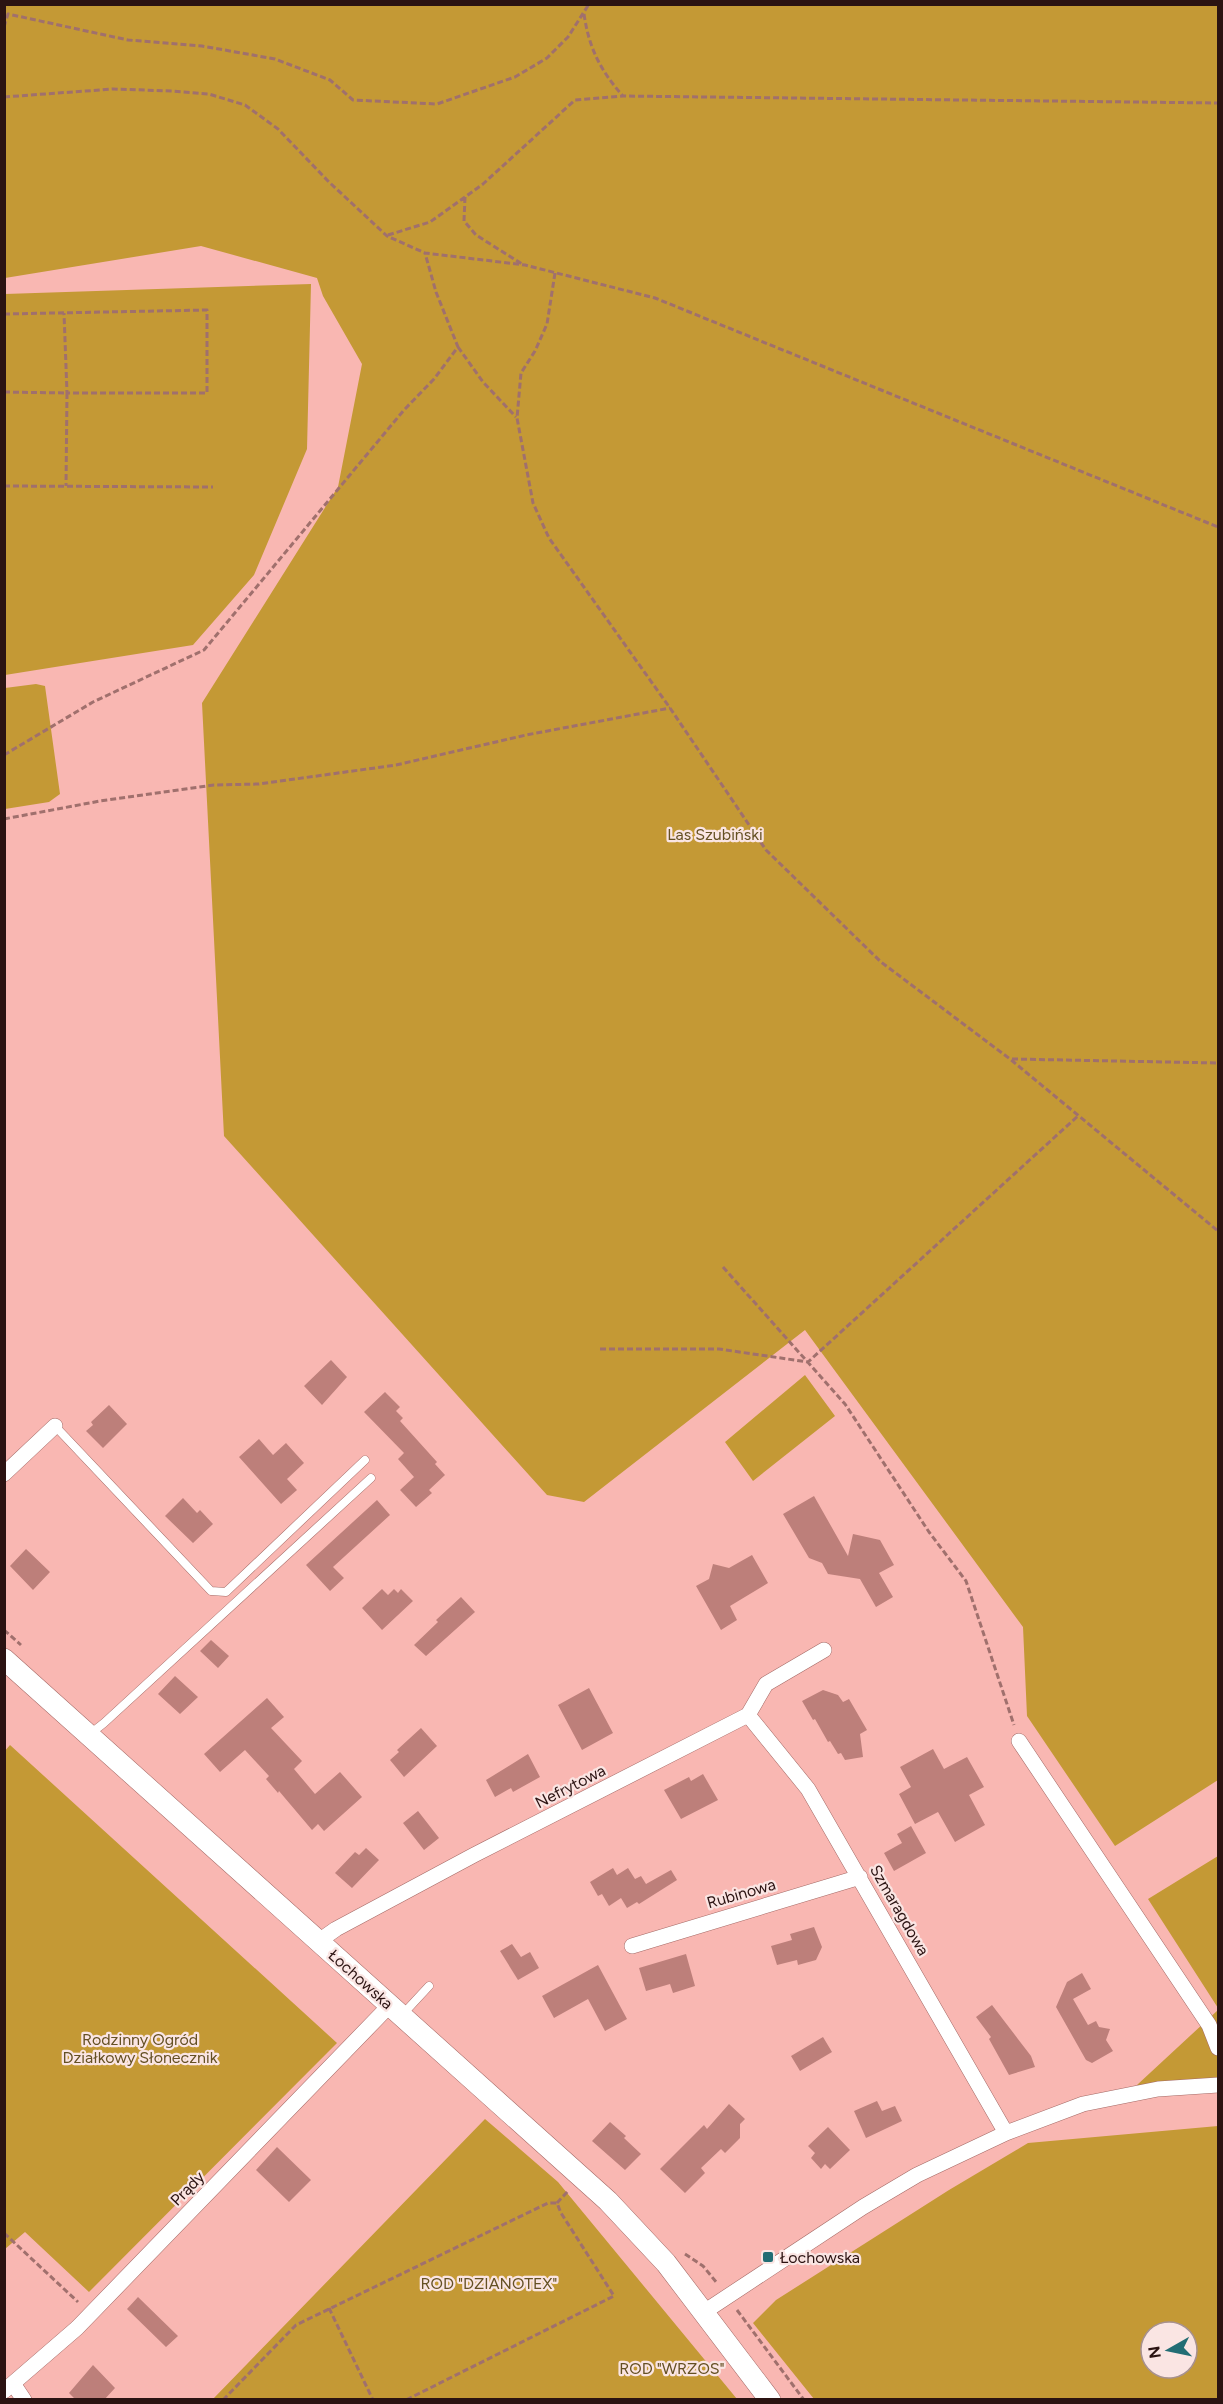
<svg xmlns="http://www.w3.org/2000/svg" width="1223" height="2404" font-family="Figtree,sans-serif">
<rect width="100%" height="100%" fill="#f9b7b2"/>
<!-- green -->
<path fill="#c49935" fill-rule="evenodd" d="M5 4 1218 5V1780L1115 1846 1027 1716 1023 1627 805 1330 584 1502 547 1495 224 1136 202 703 338 487 362 364 323 296 317 278 201 246 5 278Z
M311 284 307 449 254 575 193 645 5 675V294Z
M36 684 45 686 60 794 49 802 5 809V688Z
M805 1375 835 1416 753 1481 725 1442Z
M10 1745 337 2043 89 2292 25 2232 5 2249 4 1752Z
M1218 1856V2008L1148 1899Z
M1218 2010V2085H1137Z
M485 2119 558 2182 737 2399H213Z
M1218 2126V2399H814L753 2323 776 2300 949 2190 1028 2143ZM1151 2332H1187V2368H1151Z"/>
<!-- building -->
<path fill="#bd7f7a" d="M331 1360 347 1377 322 1405 304 1386Z
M385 1392 400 1407 396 1411 403 1418 400 1421 437 1462 435 1464 445 1475 429 1490 432 1493 416 1507 400 1490 414 1477 398 1459 404 1453 364 1412Z
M109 1405 127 1424 103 1448 86 1431 93 1425 91 1422Z
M259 1439 273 1455 286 1443 304 1463 287 1479 297 1490 281 1504 239 1457Z
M814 1496 848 1556 853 1534 880 1540 894 1565 879 1573 893 1597 876 1607 860 1579 828 1574 822 1563 809 1558 783 1514Z
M183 1498 197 1513 200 1510 213 1524 193 1543 165 1516Z
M377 1500 390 1515 333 1567 344 1578 330 1591 306 1565Z
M26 1549 50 1572 33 1590 10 1566Z
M752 1555 768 1583 730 1606 737 1620 721 1630 696 1586 709 1579 713 1564 729 1568Z
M382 1589 388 1595 394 1589 398 1593 401 1589 413 1601 382 1630 362 1608Z
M461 1597 475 1612 426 1656 414 1645 438 1622 436 1620Z
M211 1640 229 1656 218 1668 200 1651Z
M175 1676 198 1697 180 1714 158 1694Z
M589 1688 613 1733 582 1750 558 1705Z
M823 1690 838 1695 843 1702 849 1699 867 1730 860 1734 863 1757 845 1760 841 1753 838 1754 830 1741 828 1742 815 1719 813 1720 802 1701Z
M267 1698 284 1717 271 1728 302 1761 294 1769 315 1794 340 1772 362 1797 324 1831 318 1824 312 1830 279 1791 278 1793 266 1779 269 1776 245 1750 220 1772 204 1754Z
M421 1728 437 1746 404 1777 390 1760 399 1752 397 1750Z
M933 1749 944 1769 967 1757 984 1787 969 1795 985 1825 955 1842 938 1812 915 1824 899 1794 911 1787 900 1767Z
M528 1754 540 1777 513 1792 511 1788 495 1797 486 1780Z
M703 1774 718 1800 681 1819 664 1790 689 1777 691 1781Z
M418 1811 439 1838 424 1850 403 1823Z
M911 1826 926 1853 894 1871 884 1853 902 1843 897 1834Z
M366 1848 379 1860 352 1888 335 1873 355 1852 359 1855Z
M613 1868 617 1875 628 1868 635 1879 641 1876 646 1884 671 1870 677 1880 639 1904 637 1902 627 1908 621 1898 609 1906 602 1894 598 1896 590 1882Z
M814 1927 822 1947 816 1960 798 1965 797 1960 777 1965 771 1946 792 1940 790 1934Z
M512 1944 521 1957 530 1952 539 1968 518 1980 500 1951Z
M686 1954 695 1986 673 1993 670 1984 646 1991 639 1968Z
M598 1965 627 2019 605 2031 588 1999 554 2018 542 1996Z
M1082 1973 1091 1989 1073 1999 1088 2025 1096 2021 1099 2027 1110 2029 1106 2040 1113 2051 1092 2063 1086 2060 1056 2007 1067 1982Z
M992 2005 1031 2056 1035 2067 1009 2075 989 2039 991 2037 976 2017Z
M823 2037 832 2052 800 2071 791 2056Z
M877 2101 882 2111 895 2106 902 2121 866 2138 854 2111Z
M729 2104 745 2119 740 2124V2138L725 2153 721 2149 701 2168 705 2173 685 2193 660 2169 704 2125 707 2129Z
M610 2122 626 2136 624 2138 641 2154 625 2170 592 2141Z
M828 2127 850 2150 830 2169 825 2164 821 2169 811 2158 815 2153 808 2146Z
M277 2147 311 2180 289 2202 256 2170Z
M138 2297 178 2336 166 2347 127 2309Z
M93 2365 115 2388 104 2400H76L69 2393Z"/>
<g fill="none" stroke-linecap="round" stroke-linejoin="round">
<!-- lane casing -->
<g stroke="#a46965" stroke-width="9">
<path id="lane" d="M55 1426 211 1591 226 1592 365 1460
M90 1734 104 1723 371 1478
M403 2014 429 1986"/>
</g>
<!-- street casing -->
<g stroke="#a46965" stroke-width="16">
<path id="street" d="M4 1474 55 1426
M748 1715 808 1789 1006 2133
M1019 1741 1209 2025 1218 2048
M319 1941 336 1929 474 1855 748 1715 766 1684 824 1650
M632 1946 860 1877
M704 2312 863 2207 917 2175 1006 2133 1083 2104 1158 2089 1218 2085
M14 2385 24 2400
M4 2391 77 2328 390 2005"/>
</g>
<!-- secondary casing -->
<g stroke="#a46965" stroke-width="22">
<path id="secondary" d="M4 1659 608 2201 666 2263 770 2400"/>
</g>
<!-- path -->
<path stroke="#a0706d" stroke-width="3" stroke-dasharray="6 3" stroke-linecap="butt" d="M584 14C589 48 600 70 623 96
M4 27 8 14 128 40 202 46 275 59 330 80 353 100 437 104 515 77 547 58 568 37 589 4
M4 97 113 89 172 91 209 94 245 105 278 129 329 182 387 236 425 253 525 265 655 298 1218 527
M465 197 464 221 476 235 522 264
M388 235 430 222 465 197 483 184 575 100 623 96 1218 103
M555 273 547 324 535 351 521 373 517 418 533 503 549 538 670 708 766 850 881 962 1010 1059 1218 1231
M4 314 207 310V393H67L64 313
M458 347 483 382 516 417
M4 392 67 393 66 486
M4 486 213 487
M4 755 93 702 204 650 404 410 434 379 458 347 436 292 425 253
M4 819 100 801 214 785 259 784 396 765 526 735 670 708
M1012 1059 1218 1063
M723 1267 845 1404 929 1532 966 1581 1014 1725
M600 1349H719L808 1362 1079 1115
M4 1630 21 1645
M557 2203 568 2191
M4 2233 78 2302
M685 2254 703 2266 717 2283
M329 2308 373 2400
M737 2310 804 2400
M223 2400 296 2325 548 2203H557L561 2213 614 2296 406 2400"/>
<!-- lane -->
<use href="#lane" stroke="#fff" stroke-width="8"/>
<!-- street -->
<use href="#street" stroke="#fff" stroke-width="15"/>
<!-- secondary -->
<use href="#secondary" stroke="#fff" stroke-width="21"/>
</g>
<!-- markers -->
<rect fill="#226d74" stroke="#fae5e3" stroke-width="2" x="762" y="2251" width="12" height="12" rx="3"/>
<g text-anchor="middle" stroke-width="4.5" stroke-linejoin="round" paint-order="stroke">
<!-- park labels -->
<g font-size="16" fill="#655023" stroke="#fae5e3">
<text x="715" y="840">Las Szubiński</text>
<text x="140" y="2045">Rodzinny Ogród<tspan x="140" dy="18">Działkowy Słonecznik</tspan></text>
<text x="489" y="2289">ROD "DZIANOTEX"</text>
<text x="672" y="2374">ROD "WRZOS"</text>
</g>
<!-- street labels -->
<g font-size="16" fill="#2b1312" stroke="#fae5e3">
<text transform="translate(570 1786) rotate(-27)" y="6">Nefrytowa</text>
<text transform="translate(741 1893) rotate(-16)" y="6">Rubinowa</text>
<text transform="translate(900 1910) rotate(60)" y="6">Szmaragdowa</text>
<text transform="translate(361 1979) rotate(42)" y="6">Łochowska</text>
<text transform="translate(187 2188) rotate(-46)" y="6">Prądy</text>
</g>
<!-- poi labels -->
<g font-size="16" fill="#2b1312" stroke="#fae5e3" text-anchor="start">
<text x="780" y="2263">Łochowska</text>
</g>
</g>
<!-- border -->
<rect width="1223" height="2404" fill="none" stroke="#2b1312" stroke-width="12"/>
<!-- north arrow -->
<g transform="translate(1169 2350) rotate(261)"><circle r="28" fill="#fae5e3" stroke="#a7918f" stroke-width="1.5"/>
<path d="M0-4.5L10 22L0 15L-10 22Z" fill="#226d74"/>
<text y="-9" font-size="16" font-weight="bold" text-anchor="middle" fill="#2b1312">N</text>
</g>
</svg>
